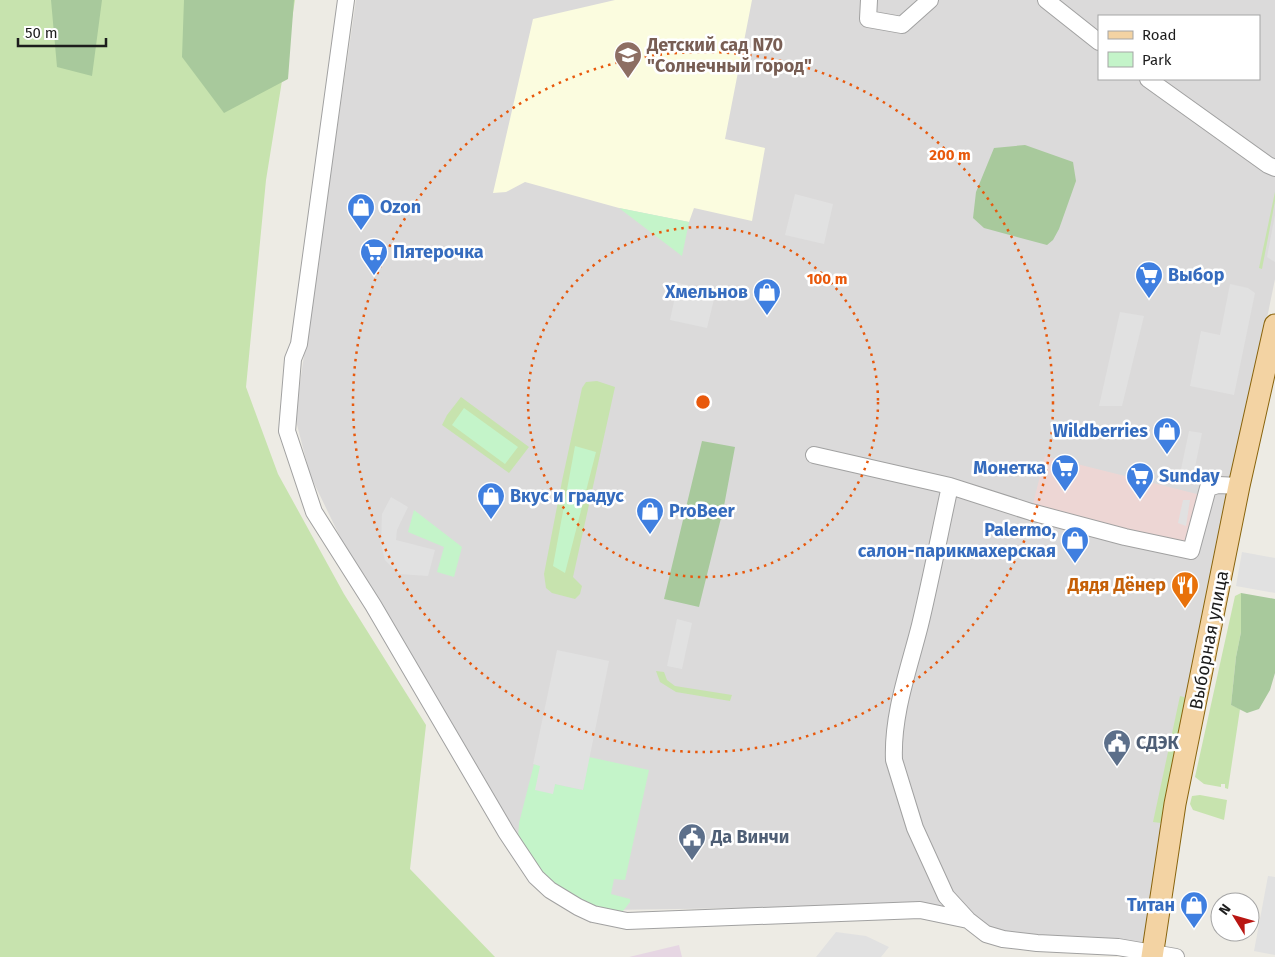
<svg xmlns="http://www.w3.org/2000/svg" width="1275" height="957" font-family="'Fira Sans',sans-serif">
<rect width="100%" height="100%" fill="#edebe4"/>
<!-- residential -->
<path fill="#dbdada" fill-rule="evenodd" d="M356 0H1275V279L1199 650 1145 943 1003 932 983 927 957 905 608 910 517 838 344 545 310 475 295 417ZM1099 16H1259V79H1099Z"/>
<!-- commercial -->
<path fill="#edd6d4" d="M1045 456 1205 496 1191 551 1031 512Z"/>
<!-- industrial -->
<path fill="#e6d6e3" d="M679 945 682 957H629Z"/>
<!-- education -->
<path fill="#fbfcdf" d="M615 0H752L725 139 765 148 752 221 694 208 689 222 619 208 525 182 506 192 493 193 533 19Z"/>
<!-- grass -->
<path fill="#c7e3ae" d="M0 0H295L266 180 246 387 278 474 344 594 426 725 410 869 495 957H0Z
M1275 192V201L1262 269 1259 268Z
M597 381 615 387 573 577 582 586 580 594 575 599 552 593 546 588 544 574 562 481 582 388 586 382Z
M461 397 529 447 509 473 442 425 447 415Z
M1241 593V632L1236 657 1231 705 1240 709 1228 789 1225 788V784H1221V787L1204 784 1195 777 1235 596Z
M656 671 664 672 667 680 675 686 732 695 730 701 676 692 660 682Z
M1180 696 1184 697 1186 701 1162 818 1161 823 1153 822Z
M1200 795 1227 800 1224 820 1193 810 1190 804 1192 796Z"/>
<!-- forest -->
<path fill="#a8c99c" d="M51 0H102L92 76 57 67Z
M184 0H294L288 79 224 113 182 57Z
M1025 145 1073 162 1076 181 1059 229 1053 240 1047 245 984 228 973 218 976 192 994 148Z
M702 441 735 447 724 506 699 607 664 599Z
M1241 593 1275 599V673L1270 690 1259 709 1247 713 1231 705 1236 657 1241 632Z"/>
<!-- park -->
<path fill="#c4f4c9" d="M619 208 689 222 682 256Z
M464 408 518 447 505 464 452 425Z
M575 446 596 452 565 573 553 566Z
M414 510 462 547 454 577 437 572 444 547 408 532Z
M589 757 649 770 625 880 614 879 611 894 630 899V902L623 911 602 910 581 902 559 888 535 866 518 839 519 823 534 764 541 765 552 794 555 784 583 790Z"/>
<!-- parking -->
<path fill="#e1e1e1" d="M795 194 833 204 824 244 785 235Z
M1275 215V262L1267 257Z
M678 283 716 291 707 328 670 320Z
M1230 284 1248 288 1255 293 1234 395 1190 386 1201 331 1220 335Z
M1120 312 1144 316 1122 406H1099Z
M1189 431 1202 433 1193 477 1181 469Z
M391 497 408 507 397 530 396 540 435 550 428 576 399 574 385 560 381 544 382 514Z
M1183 500H1190L1186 526 1178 523Z
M1242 552 1275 558V593L1236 586Z
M677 619 692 623 682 669 667 666Z
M557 650 609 661 583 790 555 784 553 794 535 790 540 766 533 764Z
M1268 876 1275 877V955L1254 951Z
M836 932 866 936 889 947 881 957H816Z"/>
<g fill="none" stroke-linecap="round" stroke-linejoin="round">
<!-- minor casing -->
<g stroke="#a1a1a1" stroke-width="18">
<path id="minor" d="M346 0 299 344 293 359 287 431 314 512 373 605 506 832 536 877 550 890 578 907 593 914 627 921 920 910 968 920
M869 0 868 19 902 25 930 0
M1046 0 1099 42
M1148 79 1268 165 1275 168
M814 455 950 486 1031 512 1125 537 1191 551 1208 488 1218 485 1239 486
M950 486C940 532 931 579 920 625 909 669 892 714 894 760L915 828 946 896 968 920 986 934 1003 939 1037 943 1118 947 1176 957"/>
</g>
<!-- major casing -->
<g stroke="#89640d" stroke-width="23">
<path id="major" d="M1152 957 1175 804 1239 486 1275 325"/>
</g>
<!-- minor -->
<use href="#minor" stroke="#fff" stroke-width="16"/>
<!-- major -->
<use href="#major" stroke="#f3d3a3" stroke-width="21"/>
</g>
<!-- distance rings -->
<g fill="none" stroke="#e8590c" stroke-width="2.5" stroke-dasharray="2.5 5">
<circle cx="703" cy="402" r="175"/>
<circle cx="703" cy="402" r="350"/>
</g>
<!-- icons -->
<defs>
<g id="school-pin" transform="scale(1.4375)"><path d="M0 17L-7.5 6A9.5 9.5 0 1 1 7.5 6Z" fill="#8d6e63" stroke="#fff"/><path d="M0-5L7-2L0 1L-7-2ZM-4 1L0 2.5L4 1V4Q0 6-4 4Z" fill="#fff"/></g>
<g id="shop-pin" transform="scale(1.4375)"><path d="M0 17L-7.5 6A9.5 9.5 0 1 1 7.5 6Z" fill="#3f7fe0" stroke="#fff"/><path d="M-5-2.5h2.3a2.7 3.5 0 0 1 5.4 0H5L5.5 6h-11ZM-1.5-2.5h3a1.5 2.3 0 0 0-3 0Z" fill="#fff"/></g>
<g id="supermarket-pin" transform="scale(1.4375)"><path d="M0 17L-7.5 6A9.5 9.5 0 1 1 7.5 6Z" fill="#3f7fe0" stroke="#fff"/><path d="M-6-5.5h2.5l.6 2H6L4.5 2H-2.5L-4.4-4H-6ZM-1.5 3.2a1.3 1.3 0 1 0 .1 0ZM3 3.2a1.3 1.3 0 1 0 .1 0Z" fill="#fff"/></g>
<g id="restaurant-pin" transform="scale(1.4375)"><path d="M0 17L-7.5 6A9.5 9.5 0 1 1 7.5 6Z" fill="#e8710a" stroke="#fff"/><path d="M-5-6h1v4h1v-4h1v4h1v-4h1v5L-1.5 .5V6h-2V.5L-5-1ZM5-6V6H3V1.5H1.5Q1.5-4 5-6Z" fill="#fff"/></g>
<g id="civic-pin" transform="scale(1.4375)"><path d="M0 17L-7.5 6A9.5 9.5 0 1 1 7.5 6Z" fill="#5c6f8a" stroke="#fff"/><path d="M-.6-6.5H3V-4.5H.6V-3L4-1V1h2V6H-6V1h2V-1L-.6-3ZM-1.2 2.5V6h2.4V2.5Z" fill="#fff"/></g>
</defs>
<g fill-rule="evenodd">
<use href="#school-pin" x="628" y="55"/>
<use href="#shop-pin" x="361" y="207"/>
<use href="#supermarket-pin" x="374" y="252"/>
<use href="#supermarket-pin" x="1149" y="275"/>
<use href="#shop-pin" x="767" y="292"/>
<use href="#shop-pin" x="1167" y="431"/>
<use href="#supermarket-pin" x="1065" y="468"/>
<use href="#supermarket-pin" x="1140" y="476"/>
<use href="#shop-pin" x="491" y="496"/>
<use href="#shop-pin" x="650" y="511"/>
<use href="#shop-pin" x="1075" y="540"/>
<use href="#restaurant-pin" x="1185" y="585"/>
<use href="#civic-pin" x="1117" y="743"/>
<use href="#civic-pin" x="692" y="837"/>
<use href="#shop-pin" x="1194" y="905"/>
</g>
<g text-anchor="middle" stroke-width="5" stroke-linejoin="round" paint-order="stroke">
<!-- education labels -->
<g font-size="18" font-weight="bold" fill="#785e54" stroke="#fff" text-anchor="start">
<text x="647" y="51">Детский сад N70<tspan x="647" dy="21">"Солнечный город"</tspan></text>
</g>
<!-- shop labels -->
<g font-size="18" font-weight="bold" fill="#366cbe" stroke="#fff" text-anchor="start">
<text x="380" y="213">Ozon</text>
<text x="393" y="258">Пятерочка</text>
<text x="1168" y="281">Выбор</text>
<text x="748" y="298" text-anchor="end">Хмельнов</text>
<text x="1148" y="437" text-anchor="end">Wildberries</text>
<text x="1046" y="474" text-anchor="end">Монетка</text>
<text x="1159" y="482">Sunday</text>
<text x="510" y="502">Вкус и градус</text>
<text x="669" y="517">ProBeer</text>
<text x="1056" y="536" text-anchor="end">Palermo,<tspan x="1056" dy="21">салон-парикмахерская</tspan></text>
<text x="1175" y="911" text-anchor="end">Титан</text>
</g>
<!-- food labels -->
<g font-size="18" font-weight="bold" fill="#c56008" stroke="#fff" text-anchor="end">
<text x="1166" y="591">Дядя Дёнер</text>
</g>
<!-- street labels -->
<g font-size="18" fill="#1d1d1d" stroke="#fff">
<text transform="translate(1209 640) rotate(-79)" y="6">Выборная улица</text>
</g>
<!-- service labels -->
<g font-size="18" font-weight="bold" fill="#4e5e75" stroke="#fff" text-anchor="start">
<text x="1136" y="749">СДЭК</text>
<text x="711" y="843">Да Винчи</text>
</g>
</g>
<circle cx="703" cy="402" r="8" fill="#e8590c" stroke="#fff" stroke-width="2.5"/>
<g font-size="15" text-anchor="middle" font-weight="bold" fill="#e8590c" stroke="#fff" stroke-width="5" stroke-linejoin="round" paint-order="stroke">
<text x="950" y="160">200 m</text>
<text x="827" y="284">100 m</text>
</g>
<!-- legend -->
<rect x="1098" y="15" width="162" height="65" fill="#ffffff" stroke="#a5a5a5"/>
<rect x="1108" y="31" width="25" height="8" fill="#f3d3a3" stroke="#a5a5a5"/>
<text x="1142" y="40" font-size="15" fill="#1d1d1d">Road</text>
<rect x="1108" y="52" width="25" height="15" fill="#c4f4c9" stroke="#a5a5a5"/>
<text x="1142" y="65" font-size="15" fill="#1d1d1d">Park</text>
<!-- north arrow -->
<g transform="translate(1235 917) rotate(307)"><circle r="24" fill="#ffffff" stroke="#a5a5a5"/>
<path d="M0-4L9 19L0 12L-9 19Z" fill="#b91612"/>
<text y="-8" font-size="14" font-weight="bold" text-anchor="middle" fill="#1d1d1d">N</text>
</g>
<!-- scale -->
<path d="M18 38v8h88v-8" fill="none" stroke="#1d1d1d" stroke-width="2.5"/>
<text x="25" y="38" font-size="15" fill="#1d1d1d" stroke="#ffffff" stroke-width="4" paint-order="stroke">50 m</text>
</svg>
